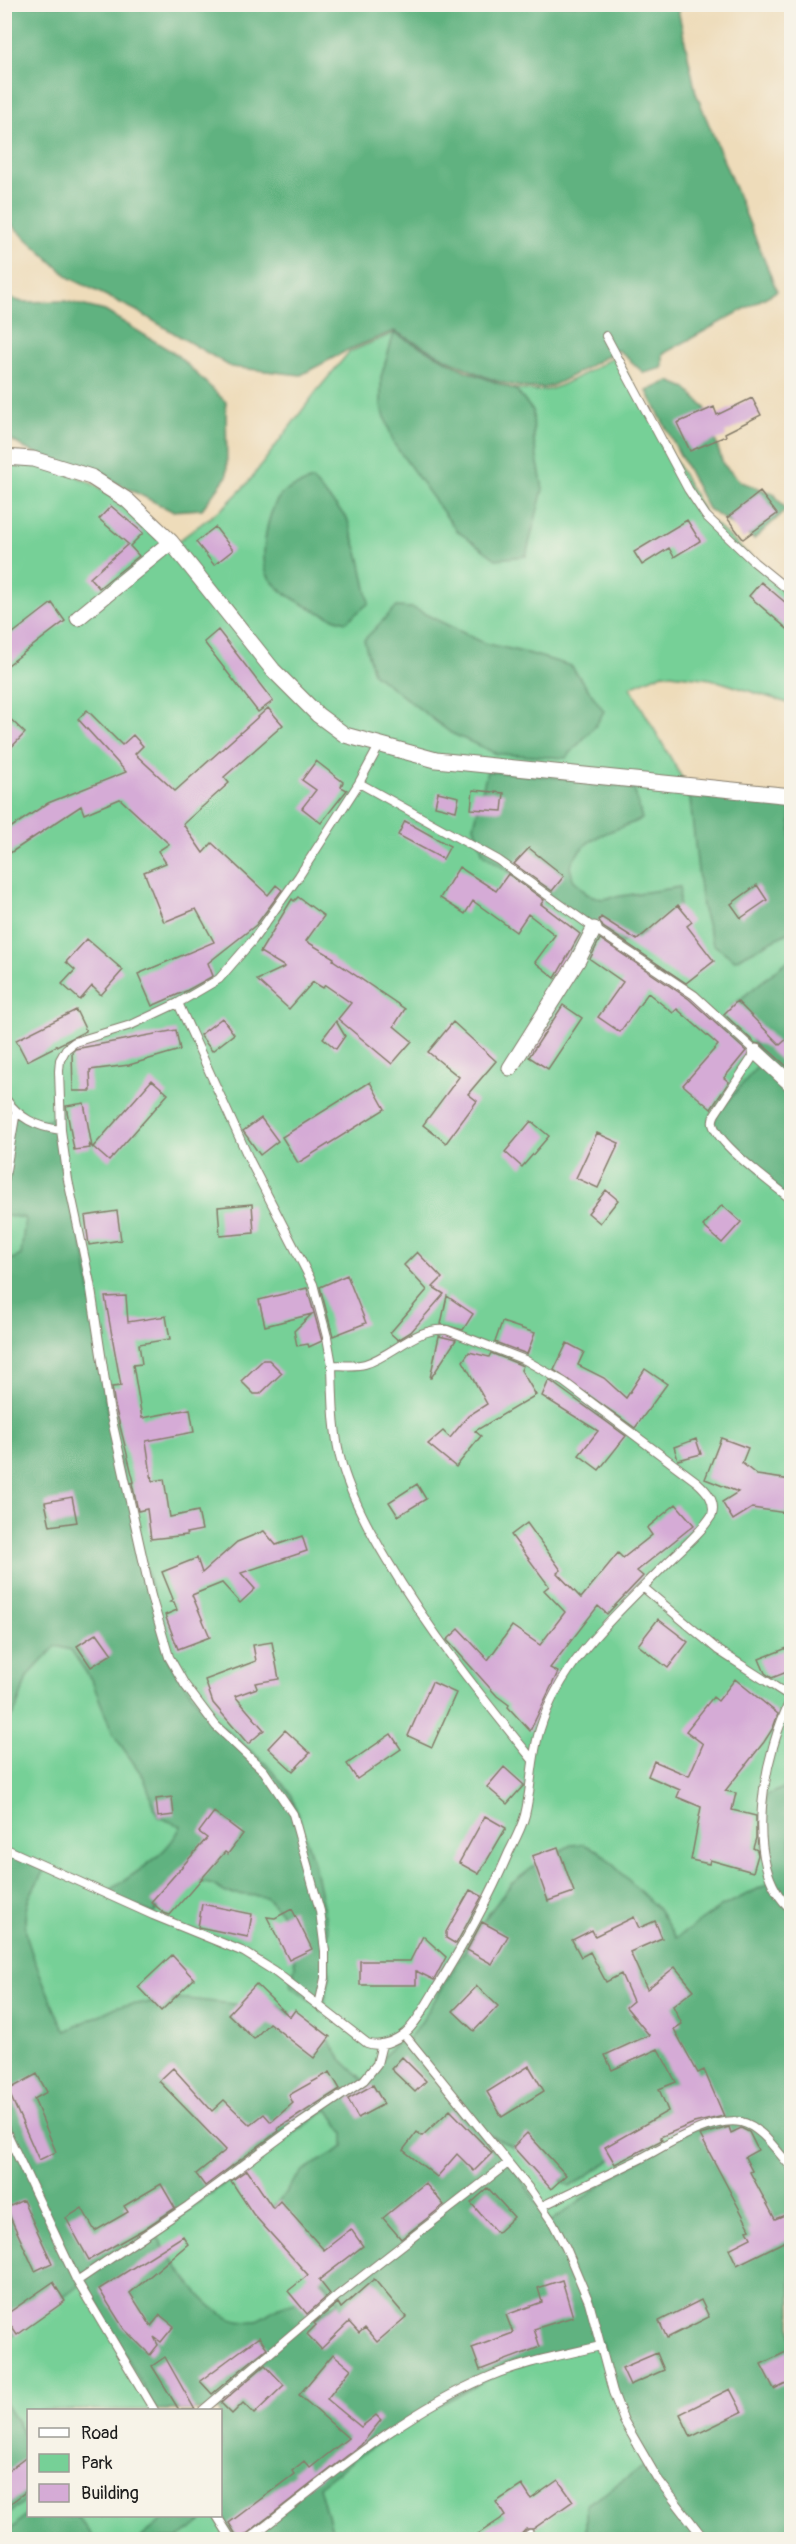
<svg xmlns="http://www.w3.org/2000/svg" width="796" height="2544" font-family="Pangolin,sans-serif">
<rect width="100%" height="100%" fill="#f7f3e8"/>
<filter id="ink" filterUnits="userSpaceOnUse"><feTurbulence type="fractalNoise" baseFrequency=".0167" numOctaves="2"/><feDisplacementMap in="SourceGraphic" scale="12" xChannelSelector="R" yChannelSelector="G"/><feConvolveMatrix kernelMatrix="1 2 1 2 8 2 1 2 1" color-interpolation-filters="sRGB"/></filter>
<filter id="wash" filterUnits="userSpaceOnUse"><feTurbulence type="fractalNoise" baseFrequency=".008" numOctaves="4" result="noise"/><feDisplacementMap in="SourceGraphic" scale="24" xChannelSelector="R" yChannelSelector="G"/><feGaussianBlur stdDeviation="1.35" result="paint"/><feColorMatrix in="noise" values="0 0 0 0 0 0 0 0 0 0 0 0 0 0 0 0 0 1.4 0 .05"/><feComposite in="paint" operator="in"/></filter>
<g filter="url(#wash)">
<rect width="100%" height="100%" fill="#eedcba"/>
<!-- green -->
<path fill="#76d097" stroke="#49765a" stroke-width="1.5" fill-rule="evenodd" d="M394 333C437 355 498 397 547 390 561 388 603 363 617 355L706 516 791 593V704L711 679 663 673 630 687 689 790 791 810V2539L5 2540V461C82 465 117 495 169 548L225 506 247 484 316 392 349 352ZM28 2410H220V2516H28Z"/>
<!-- forest -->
<path fill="#60b280" stroke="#3e674e" stroke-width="1.5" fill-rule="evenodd" d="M5 5H677L696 93 777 291 663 354V368L644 373 618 350C602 358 563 383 548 387 506 397 432 350 394 331L348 350 301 375 231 367 137 311 70 278 6 220Z
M4 296 22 302 65 301 105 311 176 354 226 402 227 476 202 509 172 511 113 481 88 474 26 449 5 436Z
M394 333 466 371 516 390 533 411 534 442 543 489 526 556 496 559 456 530 394 444 381 406V377Z
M669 381 686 388 705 408 723 464 741 482 774 494 786 510 754 539 708 509 647 391Z
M312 480 347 518 360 559 369 603 346 622C324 616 280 596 268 576 258 559 268 505 283 493 290 487 303 484 312 480Z
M396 607 413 608 484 643 531 654 571 666 604 711 596 725 566 758 497 754 451 733 373 673 364 640Z
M487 771 633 785 642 819C611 833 585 833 570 867L573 879 587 894 602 899 680 887 678 918 616 945 483 854 474 826Z
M689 790 780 798 791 810V931L735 960 713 944 702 907Z
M791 958V1202L709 1123 762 1061 747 1028 732 1006Z
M5 1102 26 1121 53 1119 86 1260 106 1402 169 1662 204 1711 266 1764 291 1794 314 1863 328 1931 329 1981 323 2009 291 1986 295 1966 290 1922 266 1897 226 1893 213 1885 185 1878 153 1914 106 1893C133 1873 166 1858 181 1826L158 1817 144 1778 113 1734 92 1681 71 1650 56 1646 27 1677 17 1707 5 1729 4 1263 21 1255 25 1218 5 1215Z
M789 1786 791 1788V2539H586V2505L649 2463 616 2401 602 2343 512 2367 439 2405 363 2453 319 2486 331 2530 326 2539 234 2540 220 2516V2410H156L85 2281 5 2341V1851L45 1868C40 1879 32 1890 28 1901 19 1929 33 1956 43 1981 51 1999 55 2015 66 2031L118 2006 188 1999 242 2005 262 2001 278 2005 328 2039 342 2060 365 2082 396 2042 407 2041 422 2021 481 1924 511 1884 540 1862 571 1845 583 1844 599 1851 657 1908 676 1938 721 1907 772 1882 763 1844 766 1795ZM681 2107 691 2129 620 2172 550 2222 491 2135 530 2157 570 2187 632 2146ZM328 2109 344 2133V2147L302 2171 273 2208 305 2263 339 2300 317 2317 304 2300C297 2302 289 2303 282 2306 272 2309 263 2319 253 2321 214 2330 174 2262 155 2234Z
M4 2402 28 2441V2498L5 2518Z
M28 2512V2516H77L94 2539H5V2536Z
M168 2516H198L202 2521 177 2539H139Z"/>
<g id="blocks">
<!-- building -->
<path fill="#d5abd6" d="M752 398 761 415 725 433 726 436 690 451 677 423 714 407 717 415Z
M760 492 777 514 743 539 727 518Z
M111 506 143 533 130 546 139 556 99 588 90 578 128 544 99 519Z
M687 520 700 541 674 557 669 548 642 565 634 552Z
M215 527 233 550 214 565 196 542Z
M761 582 792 608V633L749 596Z
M52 603 65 621 4 668V640Z
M218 630 273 701 258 712 204 642Z
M268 708 283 725 224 777 229 783 183 824 203 853 212 843 268 895 276 885 282 890 256 925 208 963 213 976 186 991 152 1006 138 974 214 942 196 909 164 922 144 872 166 863 158 851 169 844 120 799 84 814 81 806 4 857V832L48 803 126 772 78 719 87 710 122 745 133 735 143 746 135 754 175 791Z
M4 713 25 733 4 755Z
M316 761 343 782 341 787 347 790 321 823 302 808 316 790 302 780Z
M473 790 504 793 502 811 471 809Z
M438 792 459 797 456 811 435 806Z
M405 821 450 846 443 859 398 835Z
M529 848 564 876 552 891 514 864Z
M459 867 496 891 508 874 544 900 541 904 580 934 555 978 535 962 555 935 528 914 516 932 473 901 465 914 440 898Z
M757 885 767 900 741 918 731 904Z
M298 897 324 916 306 941 334 958 333 960 405 1009 394 1026 412 1041 392 1064 338 1019 351 1003 325 985 323 988 313 982 289 1009 257 980 285 967 260 952 292 899 294 901Z
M678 905 692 922 687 926 714 961 686 983 603 927 599 920 601 917 637 940Z
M87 939 123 970 101 995 92 986 80 1000 62 984 75 970 66 962Z
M600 939 689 999 746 1051 724 1078 729 1082 711 1109 683 1085 718 1045 677 1009 673 1013 648 993 620 1032 598 1017 623 982 590 959Z
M737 1001 780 1045 792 1034V1071L763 1045 755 1043 724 1014Z
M563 1005 582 1018 548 1069 529 1057Z
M76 1010 86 1031 27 1061 16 1040Z
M222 1018 234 1034 212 1051 200 1035Z
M336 1021 345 1036 336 1049 323 1038Z
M453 1022 496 1061 468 1094 477 1101 446 1143 423 1125 459 1077 428 1052Z
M176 1030 180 1050 129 1065 90 1070 91 1091H73L72 1052 75 1049Z
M152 1080 168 1094 109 1161 93 1147Z
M370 1082 385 1109 298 1163 282 1137Z
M84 1103 92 1147 89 1144 90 1148 74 1150 66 1106Z
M261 1118 278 1141 260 1155 243 1131Z
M531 1121 549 1136 522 1167 505 1152Z
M597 1133 619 1143 598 1188 576 1178Z
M606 1190 618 1200 600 1223 588 1213Z
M252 1204 254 1233 220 1236 218 1207Z
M722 1205 741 1222 722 1243 703 1226Z
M117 1211 121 1240 89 1245 85 1216Z
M417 1252 442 1278 433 1287 444 1294 411 1332 398 1340 390 1333 427 1290 404 1265Z
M347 1275 366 1323 333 1336 320 1287Z
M307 1288 322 1341 309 1347 308 1344 297 1346 294 1331 312 1314 265 1326 259 1300Z
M126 1296 128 1322 166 1316 170 1339 139 1344 142 1364 133 1365 142 1418 190 1409 194 1432 146 1441 152 1481 164 1479 170 1517 198 1511 202 1530 186 1533 187 1535 151 1539 147 1509 138 1511 132 1483 134 1482 115 1406 112 1387 121 1386 105 1297Z
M447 1296 473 1314 463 1330 441 1324Z
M502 1322 535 1333 527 1354 495 1342Z
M439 1336 456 1340 431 1378H430Z
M567 1343 584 1352 578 1365 604 1378 626 1398 645 1369 667 1384 635 1428 554 1370Z
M469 1352 489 1357 491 1353 523 1366 521 1370 536 1395 475 1431 481 1436 456 1467 428 1444 443 1431 450 1438 468 1416 487 1404 463 1361Z
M263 1360H269L282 1373 260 1394H254L241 1381Z
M549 1380 626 1436 599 1470 579 1455 598 1431 542 1396Z
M721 1438 748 1448 742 1463 757 1475 791 1480 786 1513 752 1508 733 1520 722 1502 738 1492 705 1479Z
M696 1439 701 1454 678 1460 674 1447Z
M417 1484 426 1499 398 1516 389 1502Z
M72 1497 77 1522 50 1526 45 1502Z
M676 1504 694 1525 637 1571 643 1576 607 1614 598 1606 550 1668 558 1672 530 1731 508 1707 509 1705 497 1696 447 1640 459 1629 488 1660 512 1626 540 1645 565 1612 544 1590 549 1586 511 1535 527 1523 561 1570 557 1573 581 1598 618 1553 623 1558 652 1535 647 1528Z
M264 1531 276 1545 302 1536 307 1551 241 1573 255 1589 240 1603 222 1583 192 1595 210 1637 178 1649 165 1615 177 1610 174 1602H170L173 1599 162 1572 197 1558 202 1573 237 1542Z
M658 1619 688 1642 668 1668 638 1645Z
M97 1633 112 1654 91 1667 77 1646Z
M272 1642 279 1679 255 1683 257 1688 235 1696 264 1730 248 1744 213 1703 205 1680 256 1661 253 1645Z
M792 1646V1670L772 1678 765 1673 759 1659Z
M735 1679 778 1714 773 1728 764 1742 725 1791 736 1793 732 1810 756 1816V1838L753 1848 757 1850 758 1855 753 1872 710 1860 709 1864 691 1860 701 1807 677 1797 680 1790 648 1776 654 1761 689 1776 703 1744 686 1731 713 1697 718 1701Z
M432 1682 456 1693 432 1747 408 1736Z
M285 1730 310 1753 293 1771 268 1748Z
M391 1734 401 1749 357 1779 347 1764Z
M504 1767 524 1785 507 1804 487 1787Z
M172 1797 174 1815 158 1817 156 1799Z
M214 1812 243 1834 228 1854 225 1852 170 1915 164 1913 151 1902 207 1838 199 1832Z
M485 1816 506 1828 479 1874 459 1863Z
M558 1847 574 1892 548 1901 532 1856Z
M470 1890 482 1896 456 1944 446 1938V1932Z
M202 1904 252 1914 248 1937 198 1927Z
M292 1909 312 1949 289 1960 267 1917 275 1918Z
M634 1917 639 1928 655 1921 662 1938 630 1952 647 1989 675 1967 694 1990 673 2006 682 2024 674 2029 698 2073 704 2070 724 2116 694 2123 660 2137 662 2140 615 2164 605 2147 668 2111 659 2089 676 2082 658 2049 612 2070 605 2055 649 2035 626 2007 633 2001 621 1974 606 1982 590 1952 581 1957 572 1940 592 1930 595 1936Z
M482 1922 508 1936 492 1964 467 1950Z
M423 1936 446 1957 434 1980 416 1971V1985H360V1961H410Z
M172 1955 194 1979 161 2011 138 1987Z
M256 1984 290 2017 295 2010 330 2037 314 2058 269 2023 254 2039 228 2014Z
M477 1986 498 2006 474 2031 453 2011Z
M402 2057 426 2081 415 2092 391 2069Z
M529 2066 544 2091 502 2117 487 2092Z
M173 2068 212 2111 224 2100 250 2125 264 2114 271 2122 293 2103 289 2095 330 2072 340 2089 277 2129 279 2131 205 2186 196 2174 226 2150 159 2081Z
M37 2074 47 2092 34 2099 56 2152 39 2160 8 2090Z
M373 2085 384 2104 358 2118 348 2099Z
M450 2110 492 2153 474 2171 457 2154 437 2177 403 2150 417 2132 422 2136Z
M729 2127 731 2133 741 2128 749 2132 758 2150 745 2157 752 2171 750 2172 775 2219 792 2212V2238L737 2265 729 2249 751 2238 747 2230 750 2229 700 2135Z
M527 2133 566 2175 551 2189 513 2147Z
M247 2170 273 2208 280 2201 324 2250 351 2229 363 2246 319 2280 330 2294 307 2314 288 2291 308 2275 253 2214 231 2181Z
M425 2183 444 2205 401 2239 383 2218Z
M161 2184 175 2208 142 2230 89 2260 66 2218 82 2208 95 2231 128 2212 124 2206Z
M488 2188 514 2217 497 2233 471 2203Z
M23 2200 52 2263 35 2271 6 2208Z
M183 2236 188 2244 130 2293 151 2326 160 2315 174 2326 161 2342 154 2337 158 2345 150 2355 124 2329 99 2289Z
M374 2279 406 2317 377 2342 365 2328 359 2333 349 2322 321 2349 307 2334 316 2325 314 2323 338 2303 341 2308Z
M562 2280 573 2317 534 2329 540 2347 480 2370 472 2348 513 2333 506 2315 542 2302 538 2288Z
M53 2282 65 2301 17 2335 4 2316Z
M701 2300 709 2317 667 2338 659 2321Z
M259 2337 267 2348 212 2394 200 2381Z
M792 2349V2380L774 2389 761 2364Z
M657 2353 664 2370 630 2385 622 2368Z
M333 2354 351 2369 327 2399 361 2427 376 2415 381 2420 361 2445 239 2540 229 2523 294 2474 292 2471 304 2461 310 2468 348 2438 299 2395Z
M165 2357 195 2410H179L152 2366Z
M265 2365 284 2385 254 2414 243 2403 232 2414 221 2403Z
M730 2389 742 2412 691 2437 680 2414Z
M28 2456V2490L4 2508V2474Z
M558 2480 573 2501 533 2529H526L516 2540H469L505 2516 496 2502 522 2485 531 2499Z"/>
</g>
</g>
<g filter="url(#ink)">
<use href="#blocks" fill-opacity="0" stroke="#857c6b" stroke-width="1.5"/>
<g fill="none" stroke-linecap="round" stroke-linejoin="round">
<!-- lane casing -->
<g stroke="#857c6b" stroke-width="10">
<path id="lane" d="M606 336 688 489 706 516 754 562 792 593
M359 783 498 860 598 931 694 995 756 1052 717 1111C714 1115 712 1119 713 1124 718 1145 774 1185 792 1200
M178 1003 131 1025 75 1042 66 1049 60 1060 59 1071 61 1130 68 1180 90 1283 109 1407 151 1596 169 1657 185 1685 216 1726 264 1771 293 1814 320 1911 325 1951V1978L319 2005
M4 1097C19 1118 36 1127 61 1130
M4 1182 16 1111
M332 1365C333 1399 333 1433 342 1465 352 1499 369 1530 387 1560 429 1631 480 1695 532 1759
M644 1588 718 1650 791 1697
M792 1697C765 1750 739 1865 792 1910
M4 1848 153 1915 244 1952 274 1971 367 2043C379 2048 395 2041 405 2033 417 2023 425 2006 434 1992 462 1948 488 1901 509 1852 515 1840 522 1827 525 1815 532 1786 531 1757 540 1729 561 1661 617 1614 665 1565 681 1549 700 1534 712 1515 716 1501 707 1491 697 1482L564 1382 525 1360 447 1330C416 1326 393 1356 365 1364 355 1367 342 1365 332 1365L327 1337 313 1284 250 1161 178 1003 219 979 253 940 299 876 359 783 379 746
M404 2034 531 2191 553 2223 566 2248 589 2302 613 2392 624 2421 657 2478 705 2540
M4 2127 77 2281 188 2206 292 2129 364 2080 377 2064 382 2044
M542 2206C574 2191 606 2175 638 2160 664 2147 710 2116 741 2122 761 2126 778 2153 792 2168
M77 2281 154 2410
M203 2410 337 2296 508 2163
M217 2516 232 2540
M247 2540C323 2483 398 2415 486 2378 522 2362 563 2355 601 2346
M522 2540 530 2534"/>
</g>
<!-- street casing -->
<g stroke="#857c6b" stroke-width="17">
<path id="street" d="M4 457 33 459 91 477 127 500 171 542 273 670 318 715 345 735 436 760 792 796
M78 618 171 542
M756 1052 792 1085
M510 1068 578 960 594 929"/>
</g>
<!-- lane -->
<use href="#lane" stroke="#fff" stroke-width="8"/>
<!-- street -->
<use href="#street" stroke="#fff" stroke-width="15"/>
</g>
</g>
<!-- margin -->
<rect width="796" height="2544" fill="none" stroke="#f7f3e8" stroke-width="24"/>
<!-- legend -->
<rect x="27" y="2409" width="195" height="108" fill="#f7f3e8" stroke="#9f9d96" stroke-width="1.5"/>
<rect x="39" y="2428" width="30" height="9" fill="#ffffff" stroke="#9f9d96" stroke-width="1.5"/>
<text x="81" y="2439" font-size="18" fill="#1c1c1c">Road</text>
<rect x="39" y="2454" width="30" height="18" fill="#76d097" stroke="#9f9d96" stroke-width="1.5"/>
<text x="81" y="2469" font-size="18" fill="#1c1c1c">Park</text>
<rect x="39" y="2484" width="30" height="18" fill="#d5abd6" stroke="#9f9d96" stroke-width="1.5"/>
<text x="81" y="2499" font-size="18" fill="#1c1c1c">Building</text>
</svg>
